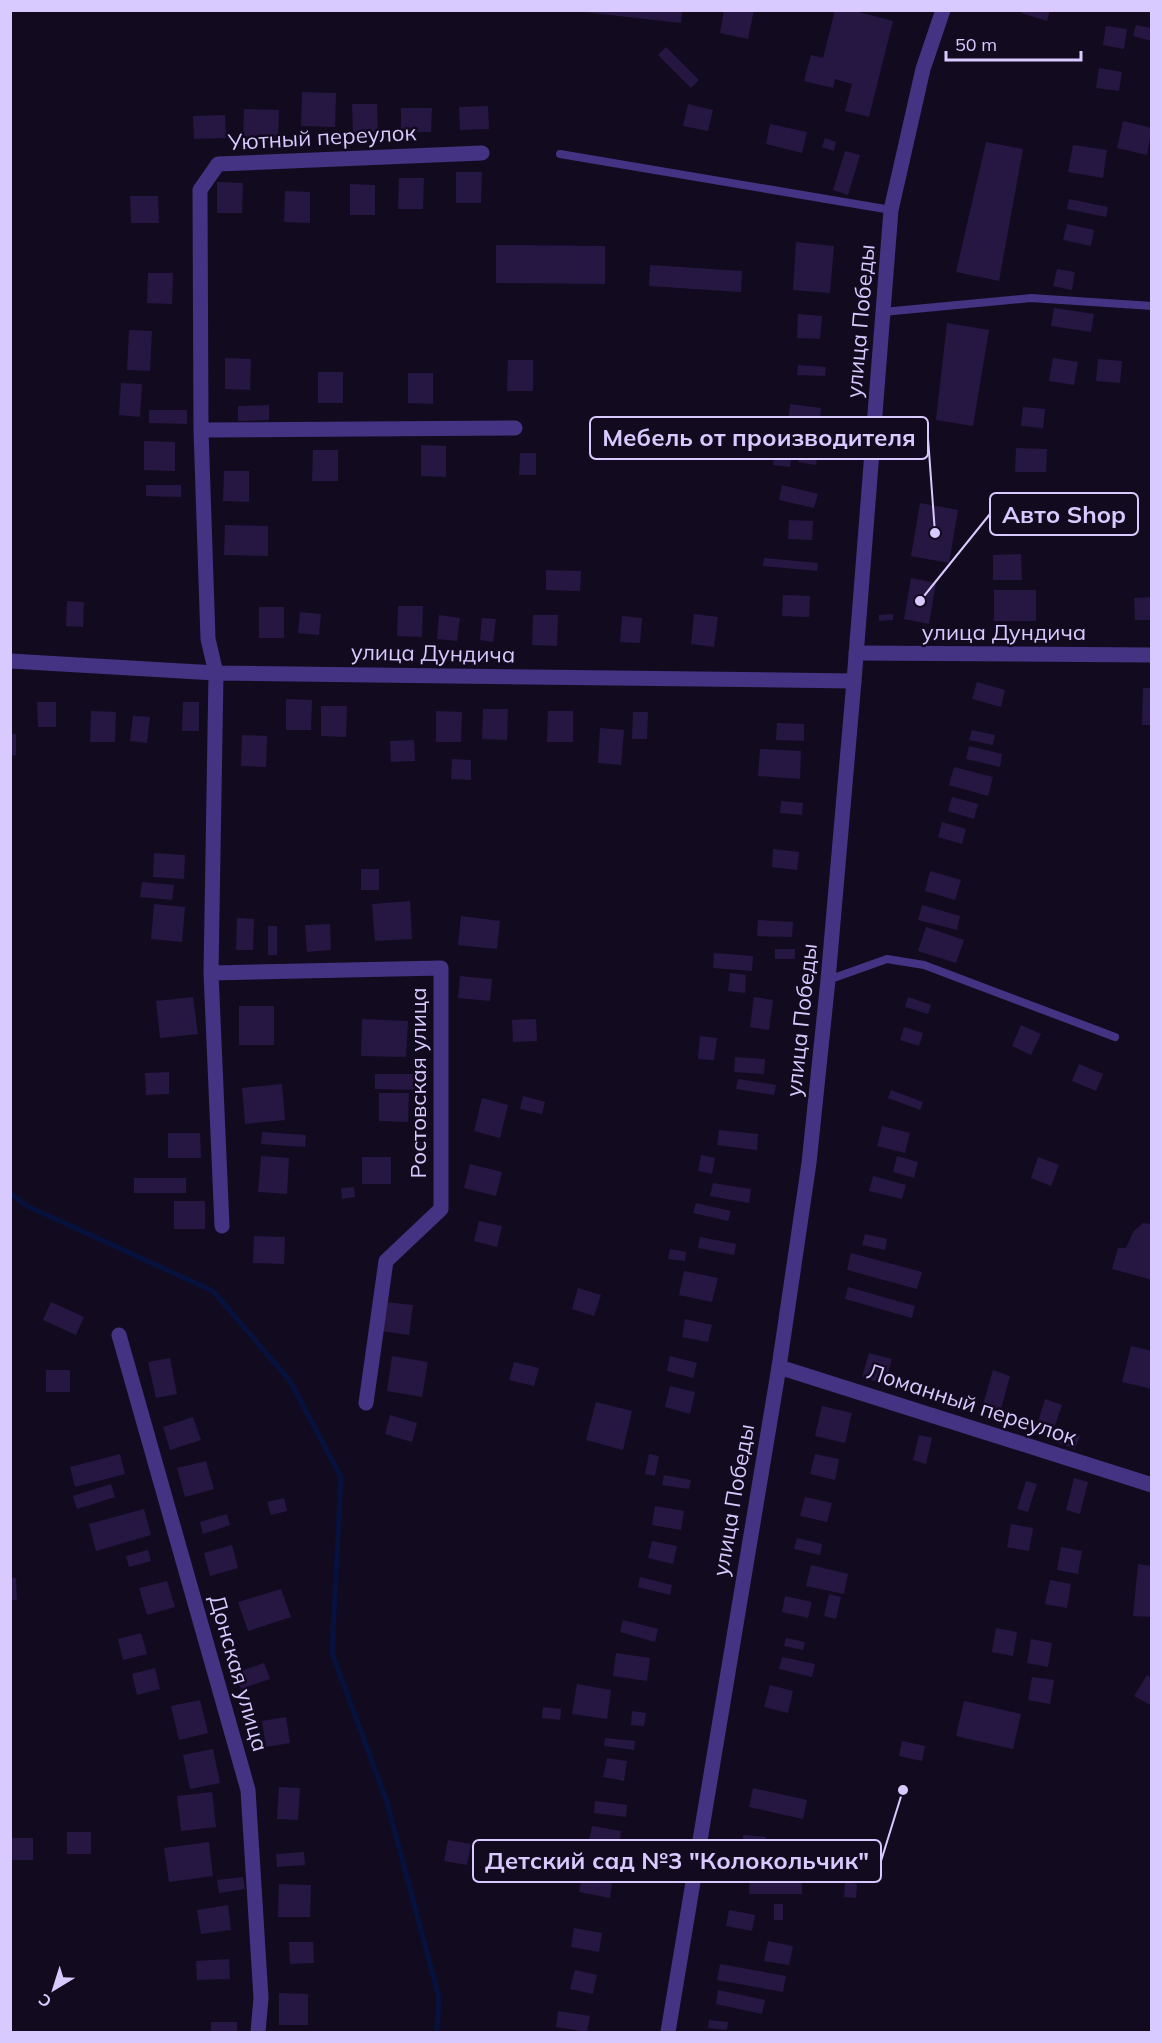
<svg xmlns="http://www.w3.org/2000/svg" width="1162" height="2043" font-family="Mulish,sans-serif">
<rect width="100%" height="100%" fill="#120b20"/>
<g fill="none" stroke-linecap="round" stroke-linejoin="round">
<!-- stream -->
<path stroke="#06113e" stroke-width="5" d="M10 1193 27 1206 213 1291 290 1381 341 1477 332 1653 387 1802 439 1998 437 2032"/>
</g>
<!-- building -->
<path fill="#261642" d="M584 10H682L681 23 584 12Z
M724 10H754L748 39 720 33Z
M835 10H851L893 21 869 117 845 111 852 84 835 79 833 88 804 81 811 55 823 58Z
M1022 10H1050L1047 21 1021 13Z
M1136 25 1152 28V41L1133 36Z
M1106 26 1127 29 1124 49 1103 45Z
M666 47 699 80 691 88 658 55Z
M1099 68 1122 72 1119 91 1096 88Z
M302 92 336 93 335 127 301 126Z
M352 104H377L378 132 353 133Z
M688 104 713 110 708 131 683 126Z
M488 106 489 129 460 130 459 107Z
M401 108H432L431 132H401Z
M244 109 279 110 278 141H243Z
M225 115 226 138 194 139 193 116Z
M1123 121 1152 128 1147 155 1117 148Z
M770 124 807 132 802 153 766 144Z
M825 138 836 142 834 151 822 147Z
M986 142 1023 149 999 281 956 272Z
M1073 145 1107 150 1103 178 1068 172Z
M845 151 860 155 848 195 833 190Z
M456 172H482L481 203H456Z
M399 178H424L423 209H398Z
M217 182 243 183 242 213H217Z
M350 184 375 185V215H350Z
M285 191 310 192V223L284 222Z
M130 196H158L159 223H131Z
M1069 199 1108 207 1106 217 1067 209Z
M1067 224 1094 230 1091 246 1063 240Z
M796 242 834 246 830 293 793 290Z
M496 245 605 246V284L496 283Z
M650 265 742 271 741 292 649 286Z
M1057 269 1075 272 1072 290 1053 286Z
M148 273H173L172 304 147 303Z
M1054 308 1094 314 1091 332 1051 326Z
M798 314 822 316 820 339 797 338Z
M947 323 989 330 973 426 936 420Z
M129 330 152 331 150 371 127 370Z
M225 358 251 359 250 390 225 389Z
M1053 358 1078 362 1074 385 1049 381Z
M1098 359 1122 361 1120 383 1096 381Z
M508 360H533V391H507Z
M798 365 826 367 825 376 797 375Z
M318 372H343V403H318Z
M408 373H433V404L408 403Z
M121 383 142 384 140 417 119 415Z
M790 404 821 408 819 428 788 424Z
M269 405V420L238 421V406Z
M1023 407 1045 409 1043 428 1021 426Z
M149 410H187V424L149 423Z
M777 437 794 440 790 467 773 465Z
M144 441 175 442V471L144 470Z
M421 445 446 446V477L421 476Z
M800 448 818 451 816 465 798 462Z
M1016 448 1047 449 1046 472H1015Z
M313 450H338V481H312Z
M520 453H536V475H519Z
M224 471H249V502L223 501Z
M146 485H181V497L146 496Z
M782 485 818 494 814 508 779 500Z
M920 503 958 510 949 563 911 556Z
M789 520 813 521 812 540 788 539Z
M225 525 268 526V556L224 555Z
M1021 554 1022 580H993V555Z
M764 558 818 563 817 571 763 566Z
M546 570 581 571 580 591 546 590Z
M911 578 936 583 929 624 904 619Z
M994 590H1036V621H994Z
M783 595 810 596 809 617 782 616Z
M1152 597V620H1135L1134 598Z
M67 601 84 602 83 627 66 626Z
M398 606H423L422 637 397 636Z
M259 607H284V638H259Z
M300 612 321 614 319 635 298 633Z
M694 614 718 617 714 647 691 644Z
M893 614V620L879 621V615Z
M439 615 460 618 457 641 437 639Z
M533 615H558L557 646 532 645Z
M622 616 642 618 640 643 620 642Z
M482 618 496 619 493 642 480 640Z
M977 682 1005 690 1001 707 972 699Z
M1143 688H1152V725H1142Z
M286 699 312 700 311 730H286Z
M37 702H56V727H38Z
M183 702H199V731H182Z
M321 706H347L346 737 321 736Z
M483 709H508L507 740 482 739Z
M91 711 116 712 115 742H90Z
M436 711 462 712 461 742H436Z
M548 711H573V742H547Z
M633 712H648L647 739H632Z
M133 716 150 717 147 743 130 741Z
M777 723 804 724V741L776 740Z
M600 728 624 730 621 765 598 763Z
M972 730 995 735 993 745 969 740Z
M10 734H16V755L10 756Z
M242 735 267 736 266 767 241 766Z
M414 740 415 761 391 762 390 741Z
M969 746 1002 754 1000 767 966 759Z
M760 749 801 751 800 779 758 776Z
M452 759 471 760V780L451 779Z
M954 767 993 777 988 796 949 785Z
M952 797 978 804 974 819 948 811Z
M781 801 803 803 802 815 780 813Z
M942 822 966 829 962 844 938 837Z
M773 849 799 852 797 870 772 867Z
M154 853 185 855 184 879 153 877Z
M361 869H379V890H361Z
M930 871 961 880 955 900 925 891Z
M142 882 174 885 172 900 140 897Z
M410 901 412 939 375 941 372 904Z
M154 904 185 907 182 942 151 939Z
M922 905 960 916 957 930 918 920Z
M461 916 500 921 497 949 458 945Z
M237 918 254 919 253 950H236Z
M758 920 793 922 792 937 757 936Z
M330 924 331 950 307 952 305 925Z
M268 926H277V955H268Z
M926 927 964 940 956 963 918 951Z
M775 949H795V959H775Z
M714 953 753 956 752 971 713 968Z
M730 973 746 975 745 993 728 991Z
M460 976 492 979 490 1001 458 998Z
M193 997 198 1034 160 1038 156 1001Z
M754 997 773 1000 769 1030 750 1027Z
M908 997 931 1005 928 1014 905 1007Z
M239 1006H274V1045H239Z
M362 1019 408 1021 406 1057 361 1056Z
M536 1019 537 1041 513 1042 512 1020Z
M1021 1025 1041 1034 1031 1055 1012 1046Z
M904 1027 923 1033 919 1046 900 1040Z
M700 1036 717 1038 714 1060 698 1059Z
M735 1057 765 1059 764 1074 734 1072Z
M1079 1064 1103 1074 1096 1091 1072 1081Z
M169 1072V1094L146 1095 145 1073Z
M375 1074H422V1090L375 1089Z
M738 1079 776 1085 774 1095 736 1089Z
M282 1084 285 1120 245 1124 242 1088Z
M891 1090 923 1102 920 1110 888 1098Z
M379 1093H409L408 1122 379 1121Z
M523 1096 545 1102 542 1114 520 1109Z
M482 1098 508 1105 500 1138 474 1131Z
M882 1126 910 1133 905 1153 877 1146Z
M719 1130 758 1134 757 1150 717 1145Z
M262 1132 306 1135 305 1147 261 1144Z
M168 1133H200L201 1158H168Z
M701 1155 715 1158 712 1174 698 1171Z
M261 1156 289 1158 287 1194 258 1192Z
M897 1156 918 1162 914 1178 893 1172Z
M362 1157H391V1184H362Z
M1038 1157 1059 1165 1051 1186 1031 1178Z
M470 1164 502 1172 496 1196 464 1188Z
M873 1176 906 1185 902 1199 869 1191Z
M134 1178H186V1193H134Z
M713 1183 751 1189 749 1203 710 1196Z
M354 1187 355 1197 342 1199 341 1188Z
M174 1201H205V1229H174Z
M696 1203 731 1211 728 1221 693 1213Z
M479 1221 502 1226 497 1247 474 1241Z
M1143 1223 1152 1224V1280L1112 1269 1118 1248H1126L1133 1232Z
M865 1234 887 1239 885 1250 862 1245Z
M254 1236 285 1237 284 1264 253 1263Z
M700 1237 736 1244 734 1255 698 1248Z
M670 1249 686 1252 685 1261 668 1259Z
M851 1253 922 1272 917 1289 847 1270Z
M684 1271 718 1278 712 1302 679 1295Z
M848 1287 915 1306 912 1318 845 1299Z
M578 1288 601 1295 594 1316 572 1309Z
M51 1302 84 1317 76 1335 43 1320Z
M385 1302 413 1305 409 1335 381 1331Z
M685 1319 712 1325 708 1342 682 1337Z
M1131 1346 1152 1351V1389L1122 1382Z
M869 1353 892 1359 885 1384 862 1377Z
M392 1356 428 1362 422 1397 387 1391Z
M670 1356 697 1363 693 1378 667 1371Z
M170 1358 177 1394 156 1398 148 1362Z
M514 1362 539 1368 534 1386 509 1380Z
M46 1370H70V1392H46Z
M993 1370 1010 1376 1000 1413 982 1408Z
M670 1386 695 1392 690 1414 665 1407Z
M1045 1399 1062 1405 1053 1431 1037 1425Z
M596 1402 632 1411 623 1450 586 1440Z
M822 1406 852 1413 845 1443 815 1436Z
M390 1415 417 1423 412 1442 385 1434Z
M193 1417 201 1440 170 1450 163 1427Z
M1060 1429 1080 1436 1075 1449 1055 1442Z
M919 1435 932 1438 926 1464 913 1460Z
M120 1454 125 1474 75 1487 70 1467Z
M649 1454 659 1456 655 1476 645 1474Z
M815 1454 839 1459 835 1480 810 1474Z
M206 1461 214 1489 185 1497 177 1468Z
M664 1475 691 1480 689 1489 662 1485Z
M1074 1478 1088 1482 1080 1514 1066 1510Z
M1026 1481 1037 1484 1028 1512 1017 1509Z
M111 1484 115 1497 77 1509 73 1496Z
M805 1497 832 1503 827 1522 800 1516Z
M284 1498 287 1511 271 1515 267 1502Z
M655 1506 684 1511 681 1530 652 1525Z
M144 1509 151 1535 96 1551 89 1524Z
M227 1514 230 1525 203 1534 200 1522Z
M1011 1524 1033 1528 1029 1551 1007 1547Z
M797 1538 822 1544 820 1555 794 1549Z
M652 1541 677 1546 673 1564 648 1558Z
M232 1545 238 1568 210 1576 204 1553Z
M1061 1547 1082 1551 1078 1574 1057 1570Z
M148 1550 151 1561 129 1567 126 1556Z
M1138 1564 1152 1566V1617L1133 1616Z
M811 1565 848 1574 844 1594 806 1586Z
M640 1577 672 1585 670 1595 638 1587Z
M10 1578H16L17 1600H10Z
M1050 1580 1071 1584 1067 1608 1045 1604Z
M167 1581 175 1607 147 1615 139 1588Z
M281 1589 291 1617 248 1631 238 1602Z
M829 1594 841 1597 836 1619 824 1616Z
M785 1596 812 1602 808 1618 782 1612Z
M623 1620 658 1629 655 1642 620 1632Z
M996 1628 1017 1632 1013 1656 992 1652Z
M141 1633 147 1654 123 1660 118 1639Z
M786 1638 805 1642 803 1650 784 1646Z
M1031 1639 1052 1643 1048 1667 1027 1663Z
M616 1653 650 1658 647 1681 613 1676Z
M782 1657 815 1664 812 1677 779 1669Z
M264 1663 270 1679 241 1689 235 1673Z
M155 1668 160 1689 137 1695 132 1674Z
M1147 1675 1152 1678V1706L1134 1696Z
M1032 1677 1054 1680 1050 1704 1028 1700Z
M577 1684 611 1690 607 1719 572 1714Z
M770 1685 793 1691 788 1713 764 1707Z
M200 1700 208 1733 179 1740 171 1706Z
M964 1701 1021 1714 1013 1749 956 1736Z
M543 1707 561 1709 560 1720 542 1718Z
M632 1711 646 1713 644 1726 631 1725Z
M286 1717 290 1743 266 1747 262 1721Z
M605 1738 635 1741 634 1750 604 1746Z
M902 1741 925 1746 922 1761 899 1756Z
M213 1749 220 1783 190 1789 183 1755Z
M607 1758 627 1761 624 1781 603 1777Z
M279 1787 300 1788 298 1820 277 1819Z
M753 1788 807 1800 803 1819 749 1807Z
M212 1792 216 1827 181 1831 177 1796Z
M595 1801 627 1805 626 1817 594 1813Z
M592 1826 621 1831 619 1845 589 1841Z
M67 1832H91V1854H67Z
M743 1835 766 1837 765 1854 742 1853Z
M10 1838H33V1860H10Z
M448 1840 471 1844 467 1865 444 1861Z
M209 1842 213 1876 169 1882 164 1848Z
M304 1852 305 1865 277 1867 276 1854Z
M750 1866 802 1867V1894H749Z
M243 1877 245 1889 219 1893 217 1880Z
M582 1877 612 1882 610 1898 579 1892Z
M845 1882 857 1884 856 1898 844 1897Z
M279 1884 311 1885 310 1917H278Z
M774 1904H783V1920H774Z
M228 1905 231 1930 201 1934 197 1910Z
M729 1910 755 1915 752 1931 726 1926Z
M574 1928 602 1933 599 1952 571 1947Z
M768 1941 793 1946 789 1965 764 1961Z
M289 1942H313L314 1963 290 1964Z
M229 1959 230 1979 197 1980 196 1961Z
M720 1964 786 1976 783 1992 717 1980Z
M575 1970 597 1975 593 1994 570 1989Z
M718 1990 765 2000 762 2014 716 2004Z
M279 1993 308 1994V2025H279Z
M558 2011 590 2016 587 2032 556 2027Z
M709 2020 728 2022 727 2030 708 2028Z
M211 2022H237V2032H211Z"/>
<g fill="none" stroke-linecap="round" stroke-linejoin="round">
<!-- service -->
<path stroke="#433382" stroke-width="8" d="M560 154 891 210
M883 312 1031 298 1152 306
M828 980 887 959 924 965 1115 1037"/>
<!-- minor -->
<path stroke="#433382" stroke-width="15" d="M201 430 515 428
M856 653 1152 655
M10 661 216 673 854 681
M211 973 441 968V1209L386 1261 366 1403
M222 1226 211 973 216 673 208 639 201 430 200 190 218 164 482 153
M119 1335 248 1790 261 1998 258 2032
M779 1367 1152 1485"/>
<!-- tertiary -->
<path stroke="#433382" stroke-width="15" d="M668 2032 779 1367 809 1163 828 980 854 681 891 210 923 69 943 10"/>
</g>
<g text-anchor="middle" stroke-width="5" stroke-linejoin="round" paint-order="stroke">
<!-- street labels -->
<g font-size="22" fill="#d8caff" stroke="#120b20">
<text transform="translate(322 137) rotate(-3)" y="8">Уютный переулок</text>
<text transform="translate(860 321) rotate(-85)" y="8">улица Победы</text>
<text x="1004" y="640">улица Дундича</text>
<text transform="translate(433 653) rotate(1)" y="8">улица Дундича</text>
<text transform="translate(801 1020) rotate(-84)" y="8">улица Победы</text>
<text transform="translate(418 1083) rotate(-90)" y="8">Ростовская улица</text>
<text transform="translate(972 1404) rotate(18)" y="8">Ломанный переулок</text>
<text transform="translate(733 1500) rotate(-80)" y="8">улица Победы</text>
<text transform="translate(239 1673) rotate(74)" y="8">Донская улица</text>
</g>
</g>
<!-- callouts -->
<path fill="none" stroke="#d8caff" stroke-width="2" d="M935 533L928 438M920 601L990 514M903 1790L881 1861"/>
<g fill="#d8caff" stroke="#120b20" stroke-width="2">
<circle cx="935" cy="533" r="6"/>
<circle cx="920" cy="601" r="6"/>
<circle cx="903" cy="1790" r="6"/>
</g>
<g fill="#120b20" stroke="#d8caff" stroke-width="2">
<rect x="590" y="417" width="338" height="42" rx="6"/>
<rect x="990" y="493" width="148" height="42" rx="6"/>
<rect x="473" y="1840" width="408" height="42" rx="6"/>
</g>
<g font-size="24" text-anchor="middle" font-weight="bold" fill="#d8caff">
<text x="759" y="446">Мебель от производителя</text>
<text x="1064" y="523">Авто Shop</text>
<text x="677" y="1869">Детский сад №3 "Колокольчик"</text>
</g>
<!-- border -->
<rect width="1162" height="2043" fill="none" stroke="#d8caff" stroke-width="24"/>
<!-- north arrow -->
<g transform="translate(54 1989) rotate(218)" stroke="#120b20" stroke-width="4.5" paint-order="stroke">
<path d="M0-4.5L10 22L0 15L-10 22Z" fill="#d8caff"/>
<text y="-9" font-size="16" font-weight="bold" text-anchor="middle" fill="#d8caff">С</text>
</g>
<!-- scale -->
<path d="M946 51v9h135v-9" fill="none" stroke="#d8caff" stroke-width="3"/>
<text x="955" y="51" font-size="18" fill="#d8caff" stroke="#120b20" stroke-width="4.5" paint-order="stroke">50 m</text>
</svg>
